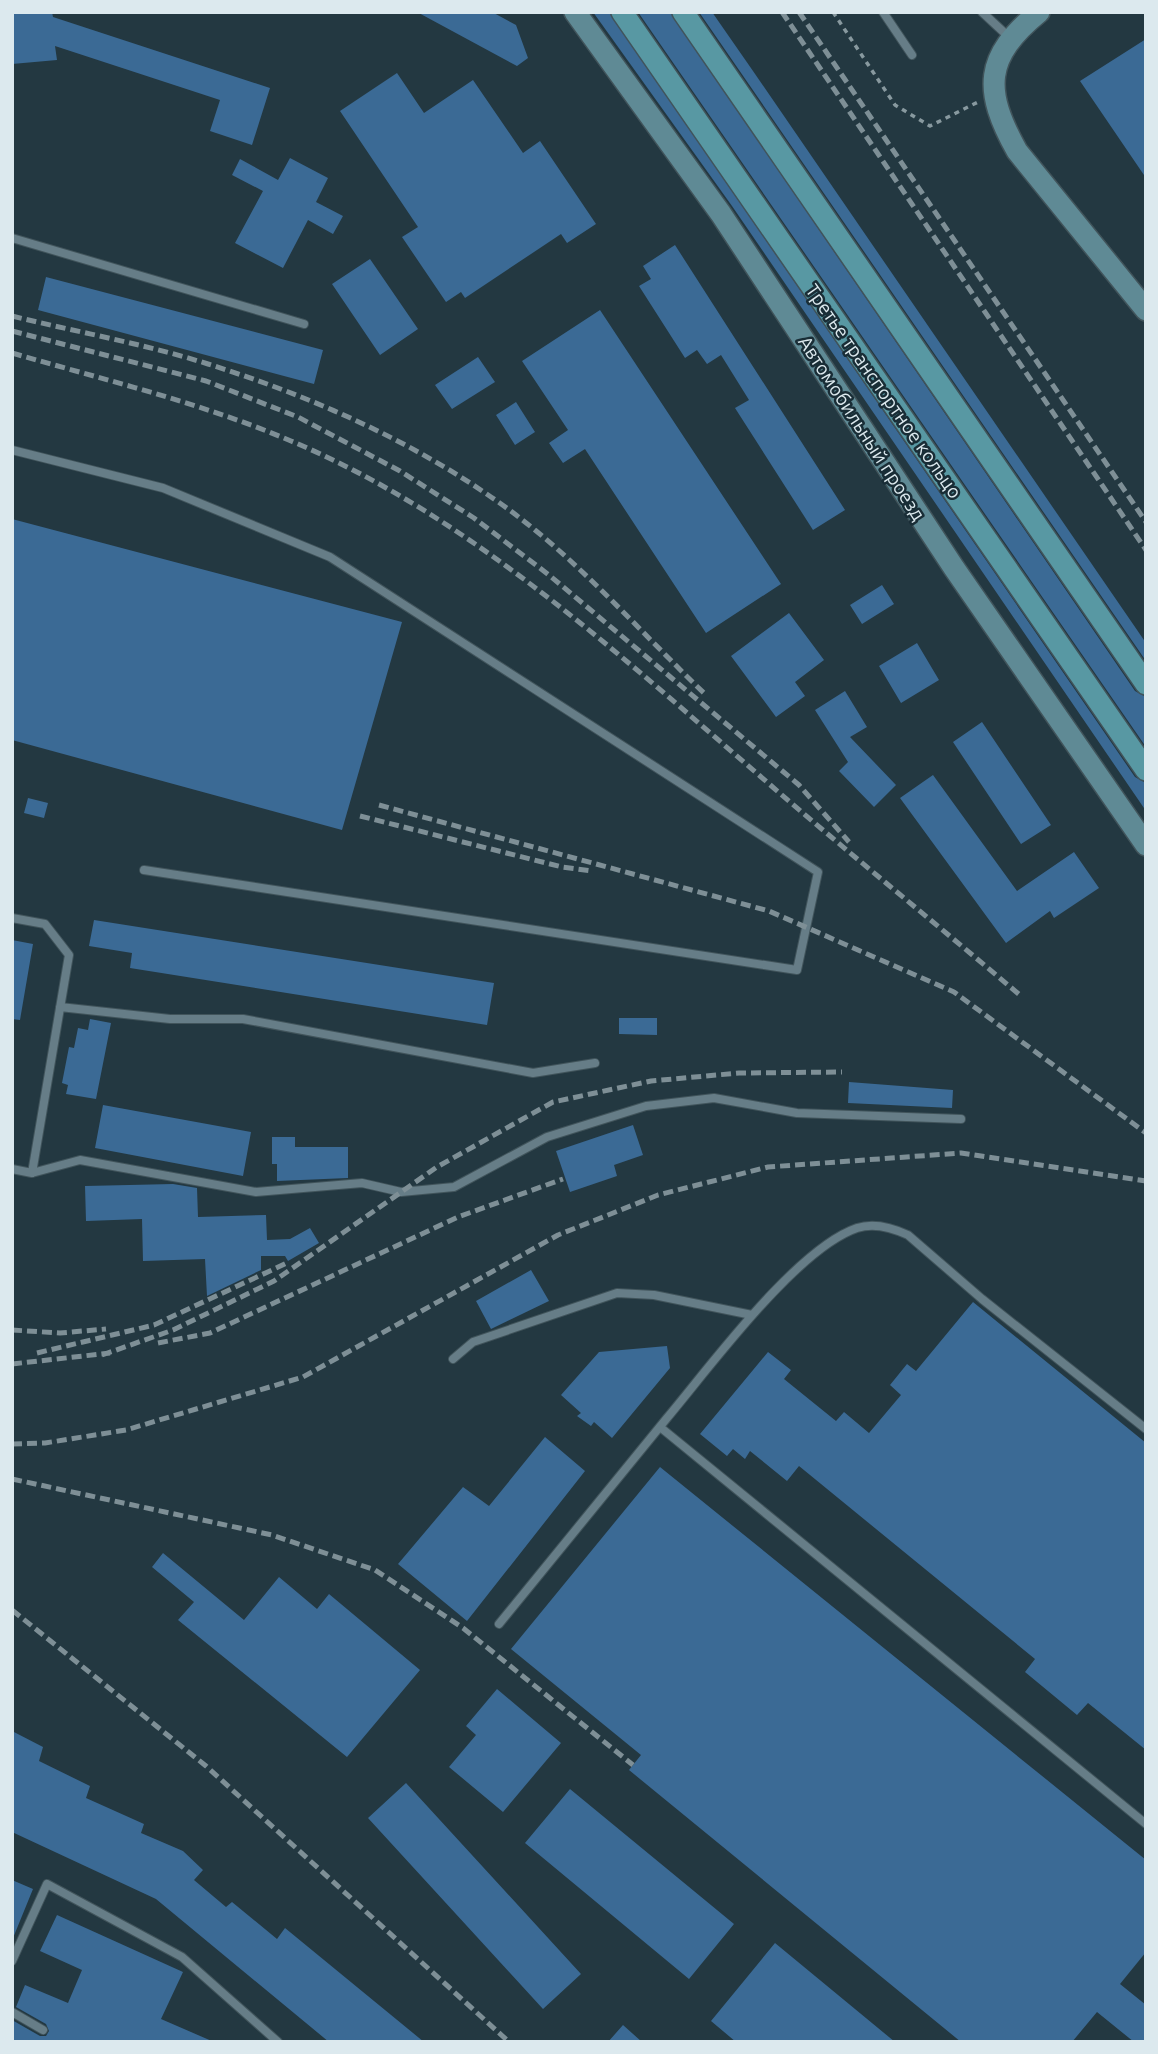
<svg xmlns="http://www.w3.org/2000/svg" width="1158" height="2054" font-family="Ubuntu,sans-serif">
<rect width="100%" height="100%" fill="#233841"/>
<!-- building -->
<path fill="#3b6a95" d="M12 12H52L53 17 270 88 252 145 210 131 220 100 55 46 57 60 12 64Z
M417 12H492L516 25 528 58 517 66Z
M593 12H609L1135 777 1146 783V811L732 206Z
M638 12H670L1135 691 1146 697V747Z
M699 12H712L753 71 1146 643V661Z
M1146 39V178L1080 81Z
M397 73 424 113 473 80 523 153 540 141 596 224 567 243 561 234 465 298 461 292 446 302 402 237 418 227 340 111Z
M290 158 328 178 316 202 343 216 333 234 308 220 283 268 235 243 263 191 232 175 240 159 278 180Z
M675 245 845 510 813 530 735 408 749 400 721 355 707 364 697 350 685 358 639 286 651 279 643 266Z
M370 259 418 329 380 355 332 284Z
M46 277 323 350 314 384 38 310Z
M600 310 781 584 706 633 585 449 563 463 549 443 568 430 522 361Z
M478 357 495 382 452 409 435 385Z
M516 402 535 432 515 445 496 415Z
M12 519 402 622 342 830 12 740Z
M882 585 894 604 862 624 850 605Z
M789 613 824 660 795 682 805 696 776 717 731 656Z
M917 643 939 680 901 703 879 666Z
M845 691 867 727 850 737 896 785 874 807 839 771 848 762 815 710Z
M982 722 1051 825 1021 844 953 742Z
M933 775 1017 891 1074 852 1099 888 1054 918 1050 911 1006 943 900 798Z
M28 798 48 803 44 818 24 813Z
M94 920 494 983 487 1025 130 968 132 953 89 946Z
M12 940 33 944 20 1020 12 1019Z
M619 1018H657V1035L619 1034Z
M90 1019 111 1023 96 1099 66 1094 68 1085 62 1083 69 1047 74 1048 78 1028 88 1030Z
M849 1082 953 1090 952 1108 848 1103Z
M103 1105 251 1132 243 1176 95 1148Z
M633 1125 643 1155 614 1165 617 1176 570 1192 556 1151Z
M272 1137H295V1147H348V1178L277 1181V1164H272Z
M173 1184 197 1188 198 1217 266 1215 267 1240 290 1239 310 1228 319 1243 288 1261 285 1256H261V1270L207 1296 205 1259 143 1261 142 1219 86 1221 85 1186Z
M531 1270 549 1301 491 1329 476 1301Z
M973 1302 1146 1443V1750L1088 1703 1077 1715 1025 1672 1035 1659 799 1466 787 1481 750 1451 745 1459 733 1449 727 1456 700 1434 768 1352 791 1370 784 1379 836 1421 844 1412 869 1433 901 1395 890 1385 907 1364 916 1371Z
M667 1346 670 1368 612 1438 594 1422 591 1426 577 1416 581 1413 561 1395 599 1352Z
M545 1437 585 1471 467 1621 398 1564 463 1487 489 1506Z
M660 1467 1146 1860V1952L1120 1984 1146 2005V2042H1134L1097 2012 1072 2042H961L629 1770 641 1755 511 1649Z
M163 1553 244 1620 279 1577 317 1609 329 1594 420 1670 347 1757 178 1620 194 1602 152 1567Z
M497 1689 561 1743 503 1812 449 1767 476 1735 466 1726Z
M12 1731 43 1747 39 1761 90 1786 86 1798 144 1824 141 1833 183 1851 203 1870 194 1880 226 1907 232 1902 277 1939 285 1928 424 2042H329L156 1899 12 1832Z
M406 1783 581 1974 543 2009 368 1818Z
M570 1789 734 1924 689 1979 525 1843Z
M12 1880 33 1889 13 1938H12Z
M57 1915 183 1972 161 2019 214 2042H12V2020L40 2036H46L49 2031 46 2024 16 2007 25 1985 68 2003 82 1970 40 1951Z
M775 1943 895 2042H736L711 2021Z
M623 2025 642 2042H608Z"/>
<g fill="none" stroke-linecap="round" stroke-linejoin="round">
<!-- lane casing -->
<g stroke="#41545b" stroke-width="10">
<path id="lane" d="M883 12 912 55
M982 12 1010 38
M12 238 304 324
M12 450 163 488 330 557 818 872 797 970 144 870
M12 918 45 924 69 955 32 1173 12 1169
M60 1007 170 1019H243L533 1073 595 1063
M32 1173 80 1160 256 1192 362 1183 401 1192 454 1187 547 1137 646 1106 714 1098 797 1113 961 1119
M453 1359 473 1342 617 1293 654 1295 752 1315
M660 1427 1146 1824
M499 1624C555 1555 611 1487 667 1418 710 1367 796 1249 857 1228 875 1222 893 1228 908 1235L982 1299 1146 1429
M12 1961 47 1884 182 1957 278 2042
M12 2012 43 2030"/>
</g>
<!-- secondary casing -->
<g stroke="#41545b" stroke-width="24">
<path id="secondary" d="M575 12 721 214 954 568 1146 845
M1039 12C984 57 983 90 1017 151L1146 310"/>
</g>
<!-- primary casing -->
<g stroke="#41545b" stroke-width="24">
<path id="primary" d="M622 12 1146 770
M683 12 1146 684"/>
</g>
<!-- path -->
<path stroke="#88999f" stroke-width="3.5" stroke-dasharray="5 5" stroke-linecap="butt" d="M833 12 895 105 930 126 978 102"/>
<!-- lane -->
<use href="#lane" stroke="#667d87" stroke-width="8"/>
<!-- secondary -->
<use href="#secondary" stroke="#5f8a95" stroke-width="21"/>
<!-- primary -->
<use href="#primary" stroke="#5898a3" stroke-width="21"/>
<!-- rail -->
<path stroke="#7e8f96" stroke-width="5" stroke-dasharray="10 5" stroke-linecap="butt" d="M782 12 1146 550
M799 12 1146 522
M12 316C77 332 145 344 208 364 307 395 406 438 491 497 572 552 636 628 706 695
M12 331 206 381 298 417 400 471 474 518 549 575 799 785 849 842
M12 353C105 380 202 403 291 441 468 515 616 652 760 776 846 851 934 922 1021 996
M379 805 769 911 954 992 1146 1133
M360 816 562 867 592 871
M12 1330 60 1333 106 1329
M158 1343 210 1333 458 1217 563 1179
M37 1353 154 1325 289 1262
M102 1355 173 1330 274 1281 437 1167 553 1102 651 1081 739 1073 842 1072
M12 1364 110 1353
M12 1444 45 1443 126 1430 303 1377 558 1235 658 1195 768 1167 961 1153 1146 1181
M12 1479 272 1535 375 1570 463 1628 633 1765
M12 1610 206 1766 509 2042"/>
</g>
<g text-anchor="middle" stroke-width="5" stroke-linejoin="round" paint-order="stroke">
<!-- street labels -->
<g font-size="19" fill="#dce9ee" stroke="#192d36">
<text transform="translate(884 391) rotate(55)" y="7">Третье транспортное кольцо</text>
<text transform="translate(862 428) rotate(57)" y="7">Автомобильный проезд</text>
</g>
</g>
<!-- border -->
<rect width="1158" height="2054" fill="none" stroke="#dce9ee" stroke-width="28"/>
</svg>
